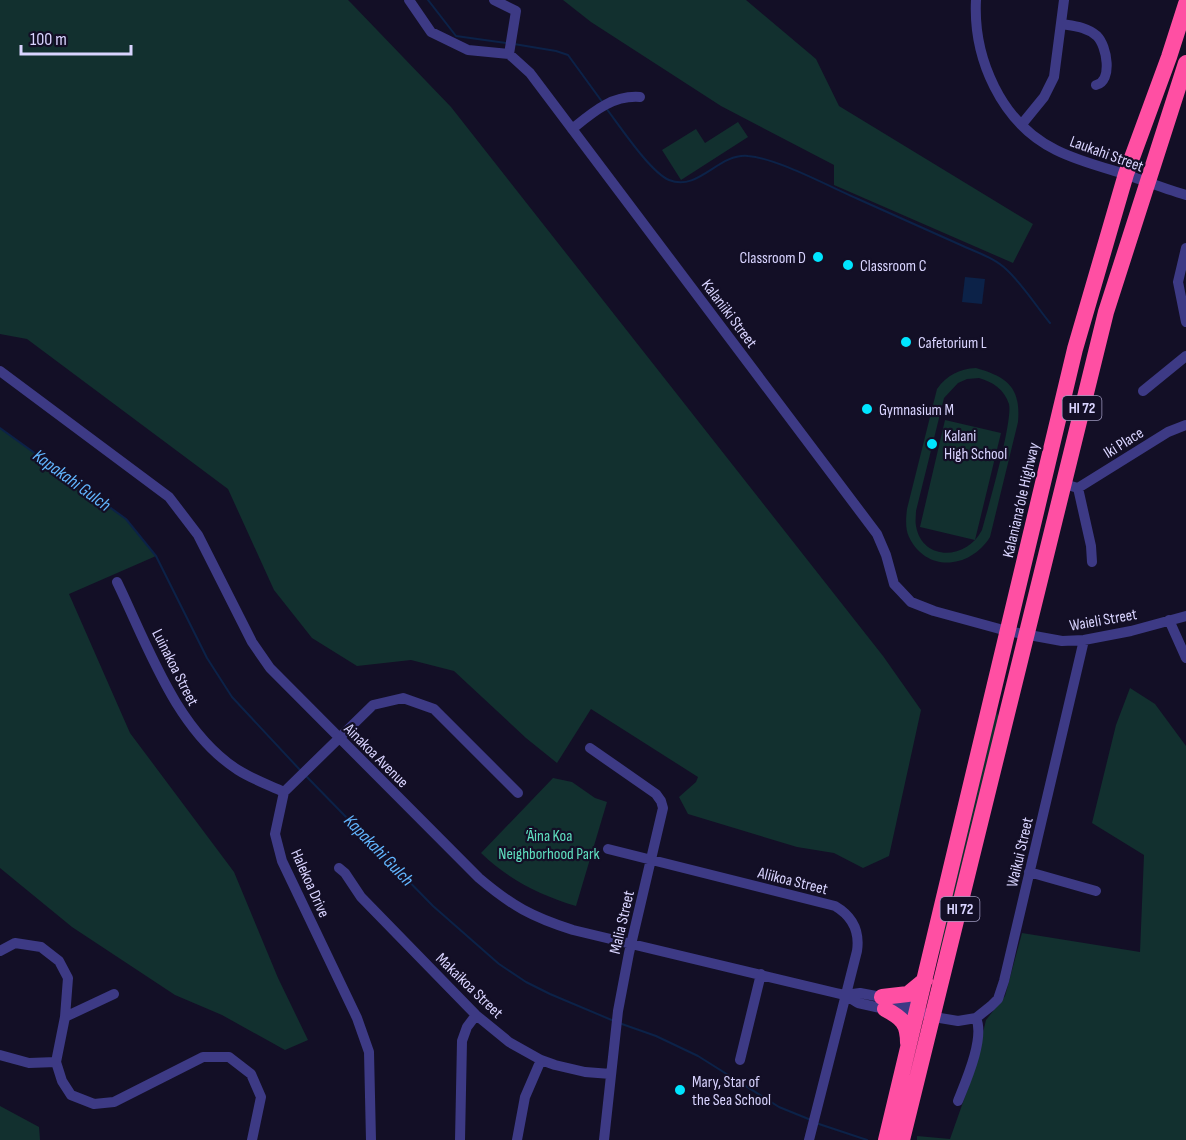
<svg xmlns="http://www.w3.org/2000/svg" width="1186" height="1140" font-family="'Sofia Sans Condensed',sans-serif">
<rect width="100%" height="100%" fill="#130f26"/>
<!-- green -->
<path fill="#12302f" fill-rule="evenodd" d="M0 0H348L352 4 451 107 883 656 921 710 889 856 863 868 834 853 797 847 688 814 679 797 696 782 698 777 591 709 557 763 526 738 454 671 411 660 357 666 312 638 274 590 228 489 27 339 0 334Z
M563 0H746L816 59 839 106 1033 224 1013 263 834 185V165L721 106 591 22Z
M738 122 748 137 681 180 662 150 696 129 705 143Z
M976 368C1007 377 1021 387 1018 422L990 537C971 568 927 574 909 537 905 529 906 518 907 509L937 389C947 375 959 369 976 368ZM979 378C993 382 1004 389 1009 404 1013 421 988 508 982 530 966 561 922 561 916 526 915 521 916 516 916 511L944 398 958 383 967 379Z
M945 420 1001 433 975 540 920 527Z
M0 428 126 519 156 556 69 594 130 733 234 872 278 978 308 1040 285 1050 222 1015 175 995 72 927 0 868Z
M1130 688 1155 704 1186 746V1140H917V1136L950 1139 973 1074 986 1020 1005 996 1022 933 1140 952 1144 855 1092 823 1116 725Z
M996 710 999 718 940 955 939 950Z
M553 778 572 782 595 798 607 802 576 906C540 895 509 880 481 853Z
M0 1106 39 1127 40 1140H0Z"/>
<!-- water -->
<path fill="#0c2248" d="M965 277 985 279 982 304 962 302Z"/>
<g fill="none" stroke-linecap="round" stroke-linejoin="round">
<!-- stream -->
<path stroke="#0c2248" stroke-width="2" d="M428 0 456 36 506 43
M514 44 556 51 568 55 603 103
M606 108C619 125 650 172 669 180 699 192 718 153 748 156 777 158 830 187 858 199 893 215 928 230 963 246 978 253 995 258 1007 270 1023 285 1036 306 1050 323
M0 428 126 519 156 556 207 658 232 697 301 771
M305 775 433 906 499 964 526 982 550 994 614 1021
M619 1023 656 1036 698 1056 779 1107 811 1120
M816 1123 867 1140"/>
<!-- minor -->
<path stroke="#3d3a85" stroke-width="10" d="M409 0 431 32 468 50 509 54 530 73 877 534 886 555 894 584 911 602 934 611 1007 631 1062 641 1084 640 1131 631 1186 616
M494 0 516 11 509 54
M976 0C973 58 1001 123 1056 150 1078 161 1102 167 1125 174 1145 181 1165 189 1186 195
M1062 24C1074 26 1087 27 1097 36 1107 46 1113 81 1096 85
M1022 124 1044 97 1054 77 1064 0
M572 129C593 112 612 95 640 97
M1186 248 1178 282 1186 322
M0 371 169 497 198 535 252 642 270 668 479 878C512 906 532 917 573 930L836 993 845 995 858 1003 885 1009 918 1011 934 1017 958 1021 976 1018 991 1006 998 999 1004 981 1084 640
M1143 391 1186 356
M1064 484 1078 488 1168 432 1186 425
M1078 488 1091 546 1092 562
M117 582C148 646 176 730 238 770 252 779 269 785 284 792
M1169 620 1186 658
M590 748 656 794 661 801 663 808 629 953 618 1011 604 1140
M608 849 835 906C852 916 860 931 857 951L809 1140
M339 868 345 873 361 897 476 1015 509 1042 541 1060 555 1065 585 1072 611 1074
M1029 872 1096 891
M0 951 15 943 41 947 59 961 68 978 65 1017 56 1062 62 1081 71 1095 94 1104 114 1102 203 1057H229L251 1074 261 1097 252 1140
M845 995 860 993 908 1002 918 1011
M65 1017 114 994
M0 1055 29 1063 56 1062
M740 1060 761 974
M958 1101C966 1081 985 1038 976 1018
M371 1140 369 1052 357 1018 282 861 275 834 284 792 373 705 403 698 434 709 518 793
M460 1140 462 1041 467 1027 476 1015
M517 1140 525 1097 541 1060"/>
<!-- highway -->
<path stroke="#ff4fa3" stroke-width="16" d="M882 997 908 994 925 980
M885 1009C902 1018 908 1023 908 1043
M886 1140 1075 349 1126 174 1169 57 1186 4
M902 1140 1106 312 1186 63"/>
</g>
<!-- markers -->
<g fill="#00e5ff" stroke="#130f26" stroke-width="2">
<circle cx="818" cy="257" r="6"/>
<circle cx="848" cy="265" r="6"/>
<circle cx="906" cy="342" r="6"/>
<circle cx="867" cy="409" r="6"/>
<circle cx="932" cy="444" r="6"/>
<circle cx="680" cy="1090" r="6"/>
</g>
<g text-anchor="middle" stroke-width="4.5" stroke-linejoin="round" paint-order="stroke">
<!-- shield labels -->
<g fill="#130f26" stroke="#9e99be" stroke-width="1.5">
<rect x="1062.5" y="396" width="39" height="24" rx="4.5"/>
<rect x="940.5" y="897" width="39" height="24" rx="4.5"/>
</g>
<g font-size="15" font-weight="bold" fill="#d9d4ff">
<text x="1082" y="413">HI 72</text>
<text x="960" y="914">HI 72</text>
</g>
<!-- street labels -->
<g font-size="16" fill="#d9d4ff" stroke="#130f26">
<text transform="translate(1107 153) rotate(20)" y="6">Laukahi Street</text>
<text transform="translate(730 313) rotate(53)" y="6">Kalaniiki Street</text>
<text transform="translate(1123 442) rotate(-32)" y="6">Iki Place</text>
<text transform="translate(1020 500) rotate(-77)" y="6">Kalaniana’ole Highway</text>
<text transform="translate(1103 619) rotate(-10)" y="6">Waieli Street</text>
<text transform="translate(176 667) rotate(63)" y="6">Luinakoa Street</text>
<text transform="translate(377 755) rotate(45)" y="6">Ainakoa Avenue</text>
<text transform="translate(1019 852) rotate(-77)" y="6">Waikui Street</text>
<text transform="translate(793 880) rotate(14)" y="6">Aliikoa Street</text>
<text transform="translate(311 883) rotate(66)" y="6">Halekoa Drive</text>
<text transform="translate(621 922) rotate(-77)" y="6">Malia Street</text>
<text transform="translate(470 985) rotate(44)" y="6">Makaikoa Street</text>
</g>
<!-- poi labels -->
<g font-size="16" fill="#d9d4ff" stroke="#130f26" text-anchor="start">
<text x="806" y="263" text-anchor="end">Classroom D</text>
<text x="860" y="271">Classroom C</text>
<text x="918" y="348">Cafetorium L</text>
<text x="879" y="415">Gymnasium M</text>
<text x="944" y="441">Kalani<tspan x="944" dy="18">High School</tspan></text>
<text x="692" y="1087">Mary, Star of<tspan x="692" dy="18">the Sea School</tspan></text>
</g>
<!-- park labels -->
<g font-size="16" fill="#5fe0c0" stroke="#130f26">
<text x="549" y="841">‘Āina Koa<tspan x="549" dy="18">Neighborhood Park</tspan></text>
</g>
<!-- water labels -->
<g font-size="18" font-style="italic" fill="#62b6ff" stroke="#130f26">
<text transform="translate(72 480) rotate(36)" y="6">Kapakahi Gulch</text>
<text transform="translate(379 850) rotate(46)" y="6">Kapakahi Gulch</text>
</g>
</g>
<!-- scale -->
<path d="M21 45v9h110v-9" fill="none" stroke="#d9d4ff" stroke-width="3"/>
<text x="30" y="45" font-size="18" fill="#d9d4ff" stroke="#130f26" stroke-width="4.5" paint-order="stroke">100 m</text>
</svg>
